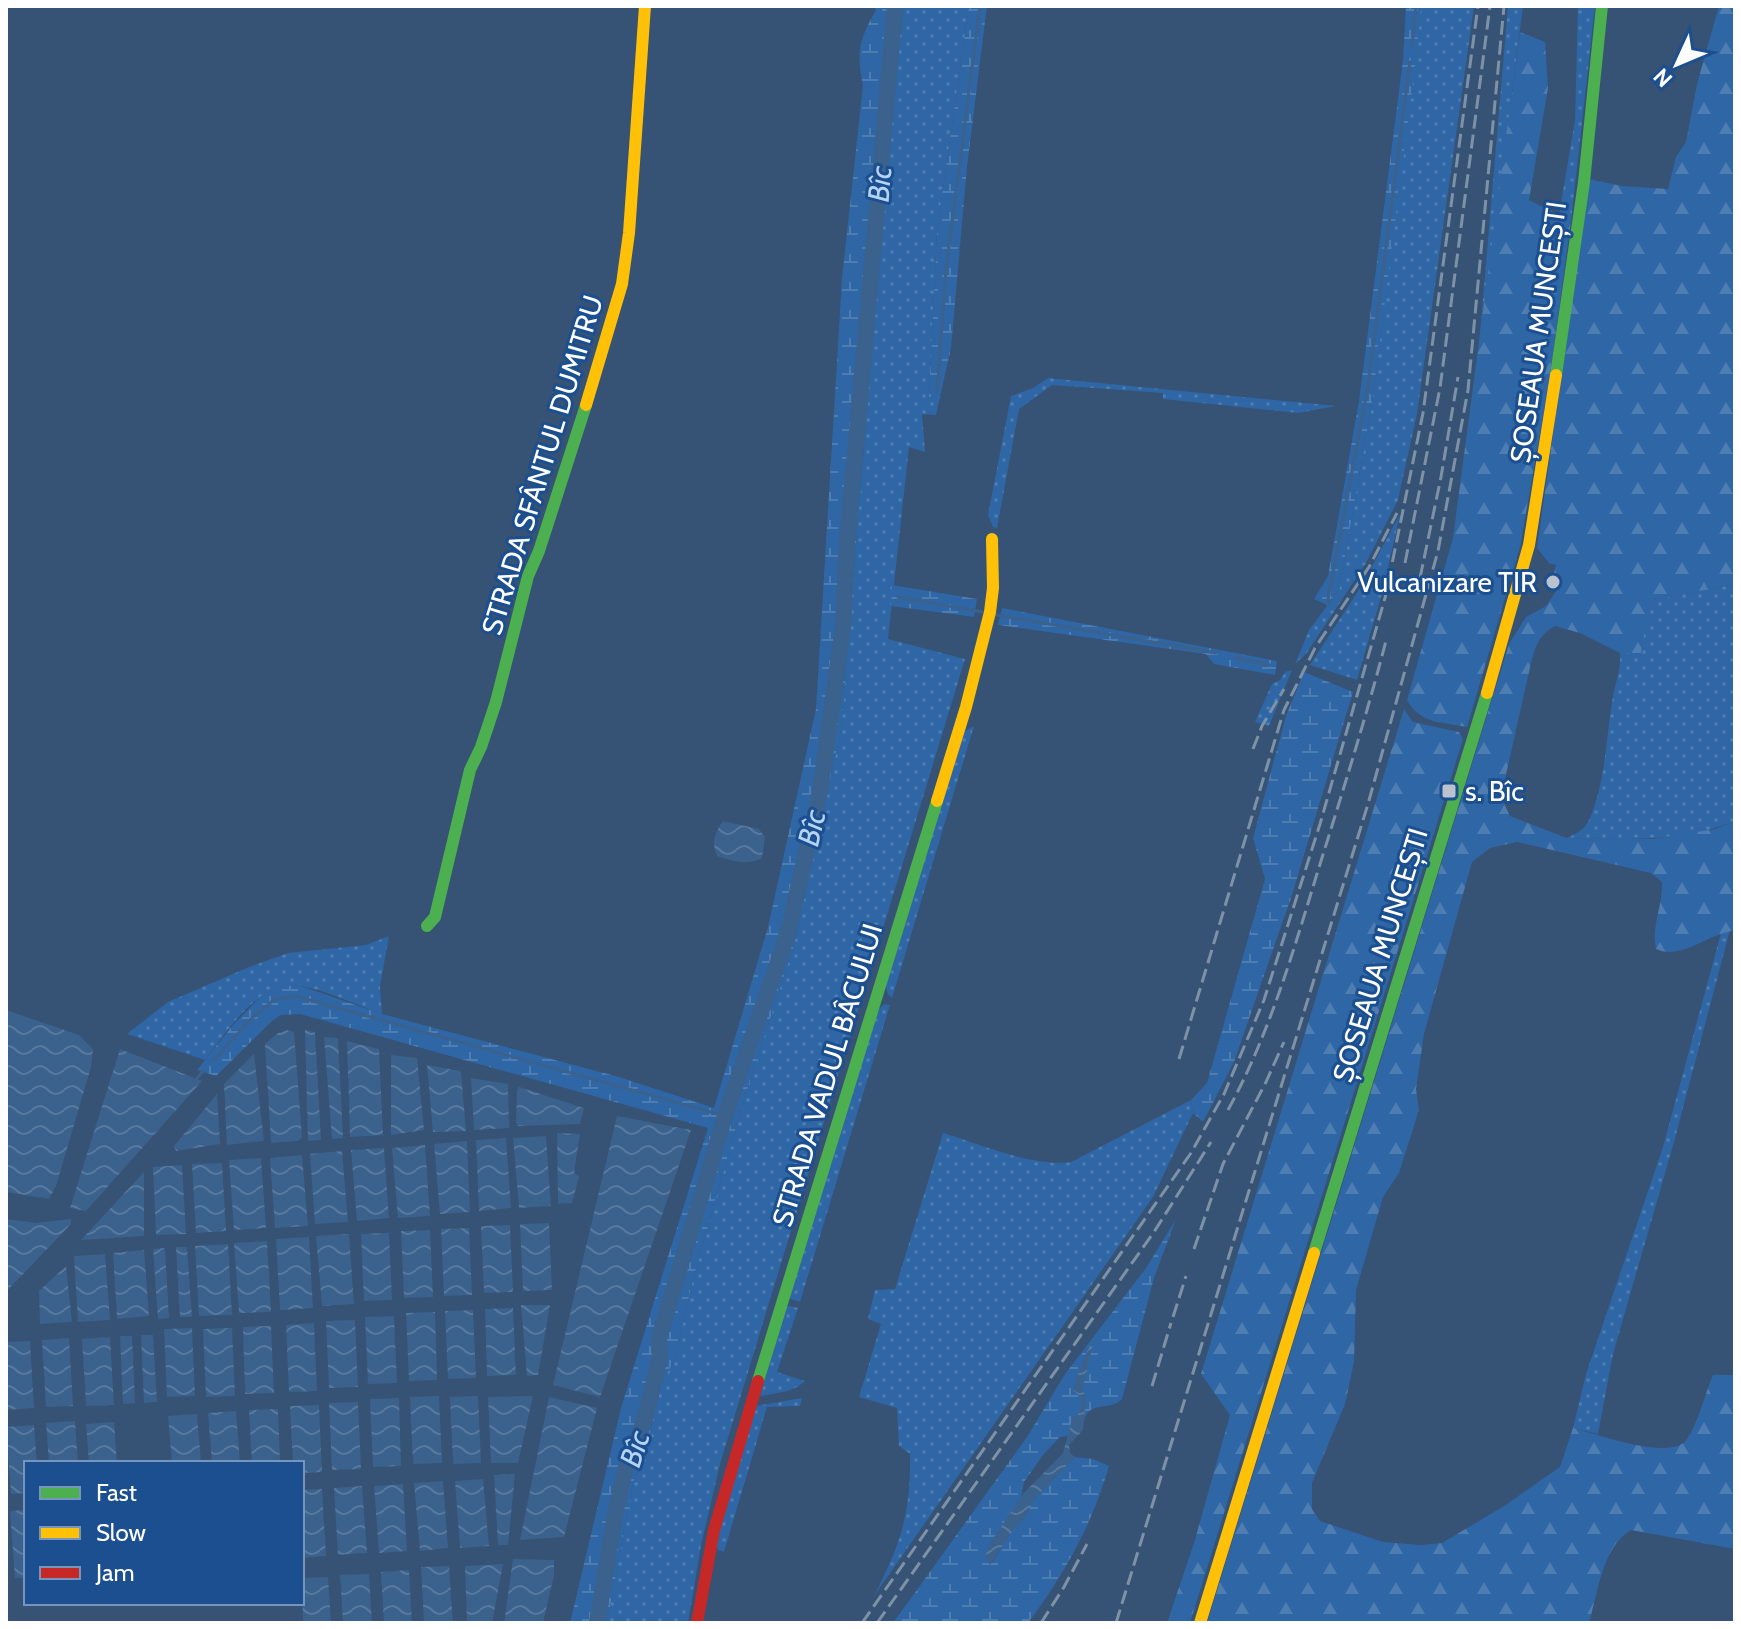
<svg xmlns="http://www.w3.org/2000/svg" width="1741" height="1629" font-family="Cabin,sans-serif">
<defs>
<pattern id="grass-dots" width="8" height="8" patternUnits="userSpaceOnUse" patternTransform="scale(2)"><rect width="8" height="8" fill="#2f66a5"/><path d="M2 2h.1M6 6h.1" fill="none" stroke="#4e7db2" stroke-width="1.8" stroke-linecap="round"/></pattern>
<pattern id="forest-firs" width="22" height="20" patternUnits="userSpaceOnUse" patternTransform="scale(2)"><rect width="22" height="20" fill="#2f66a5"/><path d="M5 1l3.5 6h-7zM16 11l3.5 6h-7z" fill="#4e7db2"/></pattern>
<pattern id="wetland-marsh" width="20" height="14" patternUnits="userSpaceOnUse" patternTransform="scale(2)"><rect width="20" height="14" fill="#2f66a5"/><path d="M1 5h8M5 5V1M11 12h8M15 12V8" fill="none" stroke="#4e7db2"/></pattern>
<pattern id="water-waves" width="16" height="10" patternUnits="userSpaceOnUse" patternTransform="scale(2)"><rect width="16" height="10" fill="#3b618d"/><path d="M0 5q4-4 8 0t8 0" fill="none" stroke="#58799e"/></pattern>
</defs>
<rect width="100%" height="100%" fill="#365274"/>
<!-- grass -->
<path fill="url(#grass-dots)" d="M903 6H969L937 231 929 396 940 397 936 415 922 414 925 452 909 447 888 639 965 659 720 1464 701 1545 688 1623H607L633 1483 650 1432 662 1382 675 1359 692 1283 743 1102 794 945 841 730 887 165Z
M1421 6H1474L1417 414 1398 500 1366 563 1306 654 1295 664 1309 630 1339 590 1372 403Z
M1508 6H1523L1477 369Z
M1578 6H1595L1571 221 1559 215 1575 120Z
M1048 378 1336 406 1298 413 1163 399V393L1052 385 1019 409 997 528 993 527 988 515 1011 396 1033 388Z
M1400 514 1383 590 1357 680 1310 665 1362 585Z
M1735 584V821C1681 843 1624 839 1567 838 1577 833 1586 829 1590 818 1606 780 1606 736 1613 696 1616 681 1621 669 1620 653H1641L1648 601Z
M1292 670 1269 726 1255 722 1272 684 1280 680 1285 672Z
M974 726 892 998 888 994 885 984 965 731Z
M1730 930 1674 1142 1613 1354 1598 1434 1573 1428 1586 1374 1663 1147 1721 933Z
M389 936 380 986 382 1014C359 1006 321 988 299 986 256 982 228 1031 205 1060L127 1034 168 1002 249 967 288 953 366 945Z
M885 1004 890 1005 800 1302 788 1298 877 1010Z
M1191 1100 1193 1113 1153 1197 874 1596C901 1544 911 1512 910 1454L899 1446 897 1408 859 1397 881 1324 868 1319 875 1290 895 1289 943 1133C980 1144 1032 1167 1071 1162Z
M790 1306 798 1308 777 1372 805 1381C793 1393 776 1393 760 1396L786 1307Z
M802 1398 800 1406 767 1407 724 1552 718 1550 716 1541 756 1406Z"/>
<!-- forest -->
<path fill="url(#forest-firs)" d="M1719 6H1735V584L1649 601 1641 653H1620L1580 633 1555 626C1539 635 1536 645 1531 663L1501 797 1510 816 1567 838 1652 839 1715 829 1735 821V931C1709 932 1683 961 1656 949 1651 925 1663 906 1662 882L1651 873 1517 842 1490 848 1472 862 1424 1034 1416 1089 1419 1110 1399 1173 1383 1197 1356 1290 1354 1362 1345 1404 1312 1483V1509L1320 1521 1383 1542 1421 1545 1442 1543 1504 1506 1560 1467 1573 1428C1597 1434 1672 1462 1687 1439 1698 1423 1705 1394 1713 1375H1735V1549L1631 1530C1602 1547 1598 1593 1589 1623H1207L1509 644 1526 617 1546 606 1555 593 1557 578 1553 577 1556 565 1549 563 1537 548 1589 179 1622 186 1668 189 1676 157 1686 142 1697 84Z
M1520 32 1545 42 1548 88 1529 200 1571 221 1550 376 1520 547 1467 727C1442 722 1420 724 1407 700L1453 538Z
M1404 709 1413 722 1459 732 1463 739 1190 1623H1167L1194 1543 1230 1415 1201 1374Z"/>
<!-- wetland -->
<path fill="url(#wetland-marsh)" d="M874 6H903L887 165 841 730 794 945 743 1102 692 1283 675 1359 662 1382 650 1432 633 1483 607 1623H570L621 1408 708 1128 300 1014 281 1015 273 1020 216 1076 197 1070 233 1025 261 996 281 986H301L382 1014 619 1077 714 1108 768 927 816 709 842 278 863 85C856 51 859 40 876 10Z
M969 6H987L967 167 951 348 940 397H929L937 231Z
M1406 6H1421L1417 51 1372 403 1339 590 1327 605 1314 599 1328 576 1359 401 1403 60Z
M892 585 977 599 974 617 891 606Z
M1002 608 1277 661 1275 675 1214 664 1206 654 998 625Z
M1304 672 1353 692 1292 895 1234 1062 1203 1122 1193 1113 1191 1100 1207 1083 1265 879 1253 838 1286 716Z
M1176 1219 1154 1278 1122 1399C1112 1410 1094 1402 1086 1415 1083 1420 1083 1428 1080 1434L1060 1437 1043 1455 1024 1482 1021 1498 991 1542 987 1557 992 1563 1015 1526 1024 1519 1034 1499 1075 1457 1093 1459 1109 1466C1093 1523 1064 1575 1028 1623H893L1027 1437 1065 1374 1146 1268Z"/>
<!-- water -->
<path fill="url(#water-waves)" d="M723 821 759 829 765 837 762 858C748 866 732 861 717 856 711 843 715 832 723 821Z
M6 1010 79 1035 93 1049 91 1067 56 1186 49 1199 6 1192Z
M288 1030 294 1032 302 1137 298 1141 271 1143 265 1044 278 1033Z
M305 1030 315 1032 321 1140 308 1141Z
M324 1037 338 1038 343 1138 332 1139Z
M347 1041 379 1049 383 1135 350 1137Z
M120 1049 202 1081 86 1211 70 1208Z
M254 1054 264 1141 227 1145 224 1084Z
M391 1055 417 1058 424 1130 391 1135Z
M427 1065 461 1071 466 1131 433 1132Z
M471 1078 508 1084 509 1128 474 1130Z
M519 1087 584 1108 580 1124 518 1126 516 1123 517 1090Z
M217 1094 220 1144 176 1151 174 1146Z
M617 1116 691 1130 600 1397 553 1385Z
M557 1133 580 1134 574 1172 579 1177 572 1203 558 1204Z
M546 1136 551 1206 519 1208 513 1138Z
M506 1138 511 1208 479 1211 476 1140Z
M467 1141 470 1212 440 1214 434 1144Z
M425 1145 430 1216 398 1218 392 1148Z
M384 1148 389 1218 357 1221 351 1150Z
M342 1151 348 1222 315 1224 310 1154Z
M302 1155 308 1226 275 1228 270 1158Z
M261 1158 266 1228 234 1230 229 1160Z
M222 1163 226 1231 196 1233 192 1164Z
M182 1165 186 1234 156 1235 153 1167Z
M144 1172V1236L81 1240Z
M6 1219 36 1223 71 1219V1224L6 1292Z
M549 1223 552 1290 523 1291 520 1224Z
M510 1225 513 1292 484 1293 481 1226Z
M469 1228 472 1295 444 1296 441 1229Z
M430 1230 433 1297 404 1298 401 1231Z
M389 1233 392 1300 364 1301 361 1234Z
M349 1234 354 1304 322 1306 316 1236Z
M309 1237 313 1308 280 1310 276 1239Z
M267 1241 271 1312 239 1313 234 1243Z
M228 1244 232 1315 199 1316 195 1246Z
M176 1247H187L192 1317H180Z
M165 1248 169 1318 158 1319 153 1249Z
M144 1250 149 1316 117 1319 113 1253Z
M105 1254 110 1320 78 1322 74 1256Z
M66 1266 72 1322 40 1324 39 1291Z
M521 1305H550L538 1375 527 1376Z
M513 1308 516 1375 487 1376 485 1309Z
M473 1310 476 1378 448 1379 445 1311Z
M435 1312 437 1380 409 1381 406 1313Z
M394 1316 397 1383 368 1384 365 1317Z
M355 1320 358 1387 329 1388 326 1321Z
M314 1323 317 1391 289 1392 286 1325Z
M271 1326 274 1393 245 1394 243 1327Z
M192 1328 195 1396 167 1397 164 1329Z
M232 1328 235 1396 206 1397 203 1329Z
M141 1335H153L157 1402 144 1403Z
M120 1336H132L135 1403 123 1404Z
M110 1337 114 1405 86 1406 82 1339Z
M69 1338 73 1406 46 1407 42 1340Z
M1094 1340 1082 1391 1086 1395 1083 1430 1069 1445 1070 1453 1075 1457 1034 1499 1024 1519 1015 1527 990 1565 985 1556 991 1542 1023 1494 1063 1453 1073 1416H1077L1081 1407V1397L1073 1390 1084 1357Z
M30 1341 34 1408 6 1410V1342Z
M439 1396 442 1463 413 1464 410 1397Z
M478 1396 481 1463 453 1464 450 1397Z
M533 1396 518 1463H491L488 1397Z
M549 1397 597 1408 564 1537 520 1540Z
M399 1398 401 1466 373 1467 370 1399Z
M358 1402 361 1469 332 1470 329 1403Z
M319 1405 322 1472 302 1473V1463H293L290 1406Z
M278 1409 280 1463H252L249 1410Z
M236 1411 240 1463H212L208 1413Z
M197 1414 201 1463H172L168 1416Z
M75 1421 78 1463H49L46 1423Z
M114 1422 117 1463H89L86 1424Z
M34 1425 37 1463H26V1493L11 1494 6 1427Z
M515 1474 508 1545H498L494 1475Z
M483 1479 489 1546 460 1548 455 1481Z
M443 1481 448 1548 420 1551 414 1483Z
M403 1484 407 1551 379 1553 374 1486Z
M362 1486 367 1553 338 1555 334 1488Z
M322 1489 326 1556 302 1558V1490Z
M26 1510V1578H15L10 1511Z
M513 1559 554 1560V1575L543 1623H504Z
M503 1564 492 1623H467L465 1566Z
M449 1566 453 1623H424L421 1567Z
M409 1570 412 1623H384L381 1572Z
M369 1574 372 1623H343L340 1575Z
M328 1577 331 1623H303L302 1578Z"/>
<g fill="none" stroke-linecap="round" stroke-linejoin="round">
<!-- stream -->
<path stroke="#3b618d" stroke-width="3" d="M1412 48 1416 6
M937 392 946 269 980 6
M898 597 982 612
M1327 605 1368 386 1410 62
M997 615 1216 653
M1235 658 1270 665
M213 1061 252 1018 275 999 295 996 725 1116
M194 1082 203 1071"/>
<!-- river -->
<path stroke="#3b618d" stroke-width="16" d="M597 1623 615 1514 626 1467 644 1421 660 1357 659 1338 725 1116 787 936 820 792 843 626 847 543 895 6"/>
<!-- fast -->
<path stroke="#4caf50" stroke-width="12" d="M1556 375 1584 182 1602 6
M427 926 435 917 470 770 481 747 496 702 528 576 539 551 586 405
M1314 1253 1487 693
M758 1381 937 801"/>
<!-- slow -->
<path stroke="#ffc107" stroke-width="12" d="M586 405 622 284 629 233 645 6
M1487 693 1529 545 1556 375
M937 801 966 707 990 612 993 588 992 539
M1200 1623 1314 1253"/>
<!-- jam -->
<path stroke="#c62828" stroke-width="12" d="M697 1623 714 1530 758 1381"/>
<!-- rail -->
<path stroke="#7e92a7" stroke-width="3" stroke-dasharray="14 6" stroke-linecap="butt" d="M1405 563 1440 388 1490 6
M1420 578 1441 477 1458 377
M1253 749 1262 726 1284 689
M1179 1059 1284 710 1315 648 1369 567 1397 513
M1228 1110C1268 1037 1292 956 1316 877 1341 797 1366 718 1387 637
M1194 1249 1223 1164 1266 1082 1284 1042
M1173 1317 1186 1276
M1152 1386 1171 1323
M862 1623 1191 1153 1224 1094 1264 1000 1320 824 1385 598 1423 413 1478 6
M877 1623 1154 1232 1211 1142
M1041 1623 1064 1587 1087 1544
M1116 1623 1368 804 1438 551 1468 390 1504 6"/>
</g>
<!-- markers -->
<g fill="#b9c2ce" stroke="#1b4f8f" stroke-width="3">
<circle cx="1553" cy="582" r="8"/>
<rect x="1441" y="783" width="16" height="16" rx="4"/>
</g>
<g text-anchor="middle" stroke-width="6" stroke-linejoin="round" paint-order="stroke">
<!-- street labels -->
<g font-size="28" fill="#fff" stroke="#1b4f8f">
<text transform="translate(1538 332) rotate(-82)" y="10">ȘOSEAUA MUNCEȘTI</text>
<text transform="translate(542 465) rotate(-73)" y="10">STRADA SFÂNTUL DUMITRU</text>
<text transform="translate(1380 955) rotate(-73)" y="10">ȘOSEAUA MUNCEȘTI</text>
<text transform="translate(827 1075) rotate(-73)" y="10">STRADA VADUL BÂCULUI</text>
</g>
<!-- poi labels -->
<g font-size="28" fill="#fff" stroke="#1b4f8f" text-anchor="end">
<text x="1537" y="592">Vulcanizare TIR</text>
<text x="1465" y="801" text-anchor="start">s. Bîc</text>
</g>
<!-- water labels -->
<g font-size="30" font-style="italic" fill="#b5d3f5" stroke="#1b4f8f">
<text transform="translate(880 184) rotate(-85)" y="10">Bîc</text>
<text transform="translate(812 828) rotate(-77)" y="10">Bîc</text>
<text transform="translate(635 1449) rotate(-72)" y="10">Bîc</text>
</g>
</g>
<!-- border -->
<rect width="1741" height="1629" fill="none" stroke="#ffffff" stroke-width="16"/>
<!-- legend -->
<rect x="24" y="1461" width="280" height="144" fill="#1b4f8f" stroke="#7695bc" stroke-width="2"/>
<rect x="40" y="1487" width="40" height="12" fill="#4caf50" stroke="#7695bc" stroke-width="2"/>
<text x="96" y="1501" font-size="24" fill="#ffffff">Fast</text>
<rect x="40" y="1527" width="40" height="12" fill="#ffc107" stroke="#7695bc" stroke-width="2"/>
<text x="96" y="1541" font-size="24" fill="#ffffff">Slow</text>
<rect x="40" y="1567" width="40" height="12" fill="#c62828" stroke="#7695bc" stroke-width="2"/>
<text x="96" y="1581" font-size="24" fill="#ffffff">Jam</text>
<!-- north arrow -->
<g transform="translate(1677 64) rotate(226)" stroke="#1b4f8f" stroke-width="6" paint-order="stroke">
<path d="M0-6L14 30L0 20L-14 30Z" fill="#ffffff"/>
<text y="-12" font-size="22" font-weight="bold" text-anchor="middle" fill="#ffffff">N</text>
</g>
</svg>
